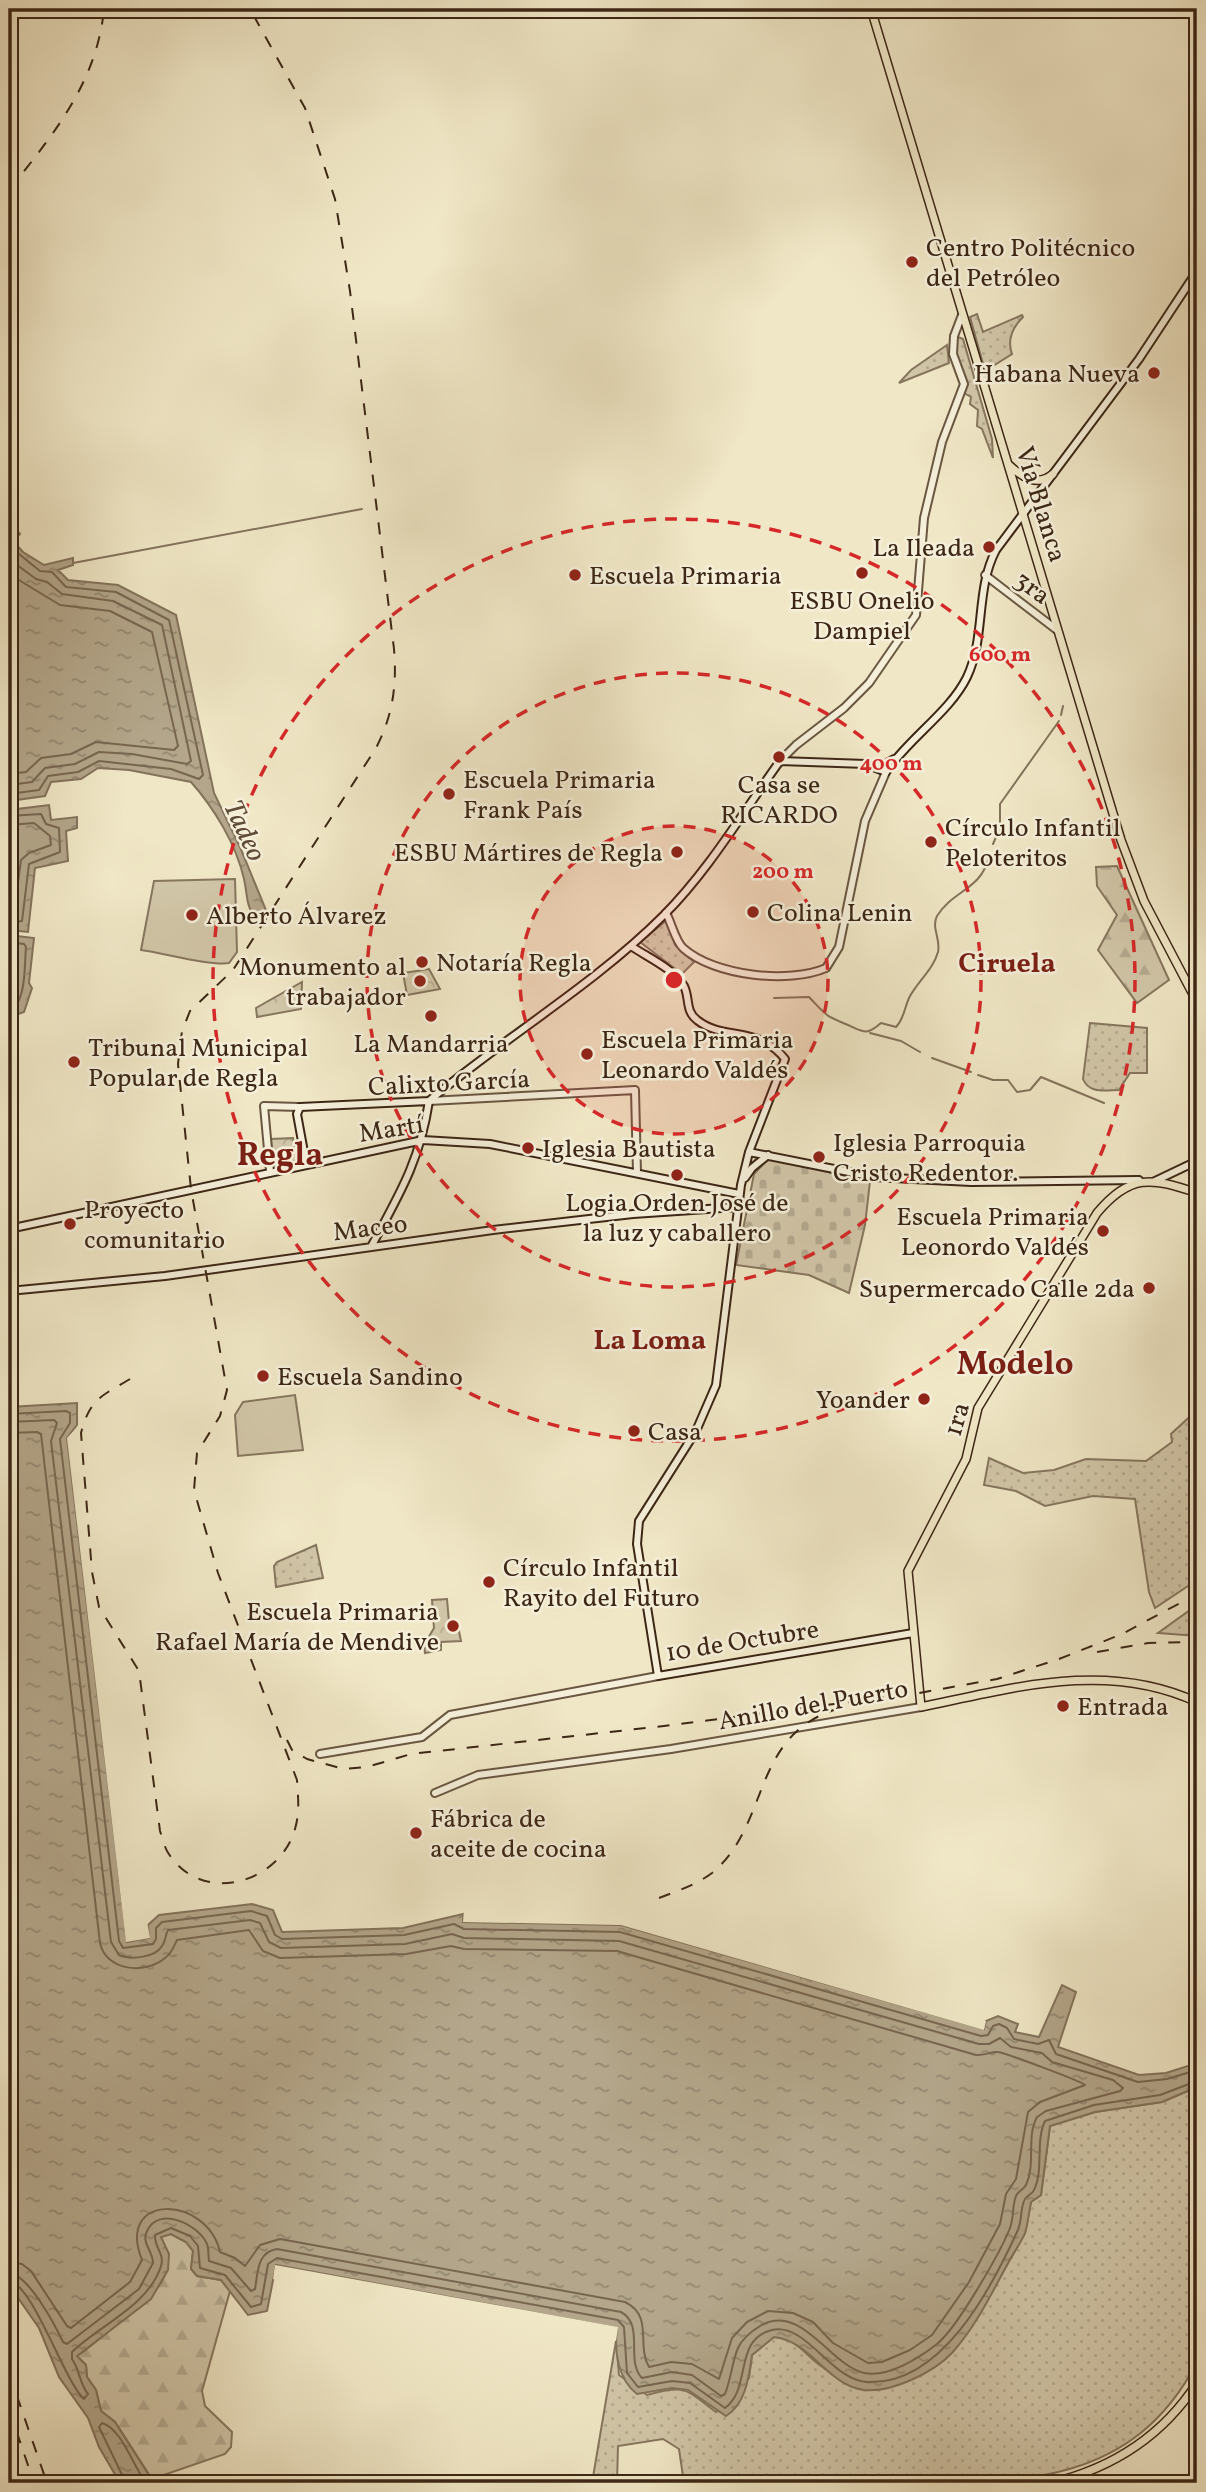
<svg xmlns="http://www.w3.org/2000/svg" width="1206" height="2492" font-family="Vollkorn,serif">
<defs>
<pattern id="grass-dots" width="8" height="8" patternUnits="userSpaceOnUse" patternTransform="scale(1.75)"><rect width="8" height="8" fill="#d1c6a8"/><path d="M2 2h.1M6 6h.1" fill="none" stroke="#b4aa90" stroke-width="1.8" stroke-linecap="round"/></pattern>
<pattern id="forest-firs" width="22" height="20" patternUnits="userSpaceOnUse" patternTransform="scale(1.75)"><rect width="22" height="20" fill="#d1c6a8"/><path d="M5 1l3.5 6h-7zM16 11l3.5 6h-7z" fill="#b4aa90"/></pattern>
<pattern id="cemetery-stones" width="16" height="16" patternUnits="userSpaceOnUse" patternTransform="scale(1.75)"><rect width="16" height="16" fill="#d1c6a8"/><path d="M2 7V4a2 2 0 0 1 4 0v3zM10 15v-3a2 2 0 0 1 4 0v3z" fill="#b4aa90"/></pattern>
<pattern id="park-crowns" width="20" height="18" patternUnits="userSpaceOnUse" patternTransform="scale(1.75)"><rect width="20" height="18" fill="#d1c6a8"/><path d="M2 6a3 3 0 1 1 6 0M12 15a3 3 0 1 1 6 0" fill="none" stroke="#b4aa90"/></pattern>
<pattern id="water-ripples" width="26" height="14" patternUnits="userSpaceOnUse" patternTransform="scale(1.75)"><rect width="26" height="14" fill="#b3a68a"/><path d="M2 4q2-2 4 0t4 0M15 11q2-2 4 0t4 0" fill="none" stroke="#938770"/></pattern>
</defs>
<rect width="100%" height="100%" fill="#f0e7c6"/>
<filter id="stains"><feTurbulence type="fractalNoise" baseFrequency=".00286" numOctaves="4"/><feColorMatrix values="0 0 0 0 .2 0 0 0 0 .09 0 0 0 0 .02 0 0 0 .5 -.17"/></filter>
<radialGradient id="worn" r=".72"><stop offset=".6" stop-color="#630" stop-opacity="0"/><stop offset="1" stop-color="#630" stop-opacity=".3"/></radialGradient>
<!-- grass -->
<path fill="url(#grass-dots)" stroke="#86765e" stroke-width="2" d="M977 314 983 332 1022 315 1023 317C1013 327 1007 340 1012 354L985 371 970 317Z
M958 337 963 339 992 439 993 458 982 429 977 426 978 410 970 404 971 397 964 393C970 371 950 361 958 337Z
M947 345 949 363 899 383 911 370Z
M667 920 675 945 694 962 682 974 640 942Z
M1090 1023 1147 1028V1073H1130L1119 1090C1105 1090 1089 1094 1083 1079Z
M1197 1410V1580L1155 1608 1149 1592 1135 1499 1093 1496 1045 1506 1016 1491 984 1485 989 1458 1023 1473 1054 1470 1086 1459 1146 1461 1172 1442 1171 1434Z
M316 1545 323 1578 276 1587 274 1566 277 1562Z
M1197 1605V1636L1158 1633Z
M1197 2087V2362C1130 2492 1007 2483 881 2483 815 2483 750 2483 684 2483L679 2449 663 2439 618 2446 617 2483H592L616 2341 619 2375 647 2395C687 2384 685 2389 716 2412L749 2378 752 2355 774 2337C796 2339 801 2350 817 2363 826 2370 836 2376 846 2383L951 2353 978 2317 1025 2233 1031 2202 1041 2195 1050 2126 1095 2112 1162 2102Z"/>
<!-- forest -->
<path fill="url(#forest-firs)" stroke="#86765e" stroke-width="2" d="M1117 866 1169 980 1137 1003 1098 950 1117 915 1097 886 1096 867Z
M171 2234 186 2242 193 2251 191 2269 197 2276 221 2280 230 2291 202 2391 205 2406 232 2432 231 2447 225 2454 152 2479 115 2422 101 2411 96 2390 87 2377 86 2365 77 2356C93 2346 106 2332 121 2321 149 2298 182 2277 160 2237Z"/>
<!-- cemetery -->
<path fill="url(#cemetery-stones)" stroke="#86765e" stroke-width="2" d="M768 1159 870 1181 865 1225 849 1293 809 1275 736 1265 754 1174Z"/>
<!-- park -->
<path fill="url(#park-crowns)" stroke="#86765e" stroke-width="2" d="M429 969 440 989 407 995 403 973Z
M302 982 301 1009 257 1017 256 1008Z
M293 1138 297 1161 273 1166 271 1139Z
M447 1599 449 1622 457 1621 461 1641 441 1642V1650L425 1653 424 1645 434 1628 432 1600Z"/>
<!-- garden -->
<path fill="#d1c6a8" stroke="#86765e" stroke-width="2" d="M235 879 237 952 229 963C210 966 164 953 141 950L154 881Z
M295 1395 303 1450 238 1456 235 1415 243 1402Z"/>
<!-- water -->
<path fill="url(#water-ripples)" stroke="#83735b" stroke-width="2" d="M9 521 20 534 13 541 23 552 44 565 73 558V565L58 570 68 580 118 585 176 615 214 793 240 847 268 915 260 925C244 903 249 902 244 879 236 844 214 808 191 782L129 770 98 768 81 779 51 782 45 796 9 801Z
M49 805 51 820 77 817V828L66 831 68 861 35 868 28 932 9 930V810Z
M9 935 34 938 29 983 32 988 24 1012 18 1014V1022L9 1020Z
M77 1403V1425L67 1438 127 1942 149 1938 148 1925 159 1915 252 1904 273 1910 282 1932 403 1928 463 1914V1922L621 1925 984 2029 986 2021 998 2016 1018 2024 1015 2032 1039 2037 1062 1985 1076 1992 1058 2047 1139 2075 1166 2073 1197 2063V2087L1162 2102 1095 2112 1050 2126 1041 2195 1031 2202C1029 2212 1028 2224 1025 2233 1021 2243 1014 2252 1009 2261 992 2293 976 2326 952 2353 934 2372 892 2393 864 2390 827 2385 811 2341 774 2337L752 2355C749 2376 746 2404 726 2416L688 2390 672 2388 637 2394C618 2379 614 2352 617 2328L276 2265 267 2311 248 2315 221 2280 197 2276 191 2269 193 2251 186 2242 171 2234 161 2237 169 2254 168 2270 151 2299 77 2356 86 2365 87 2377 96 2390 101 2411 115 2422 154 2483H120L99 2447 88 2418 59 2377 39 2328 9 2285V1407Z"/>
<!-- pier -->
<path fill="#f0e7c6" d="M81 1423 70 1439 130 1938 146 1935 144 1925 147 1921 150 1938 126 1942 67 1438Z
M464 1910 467 1919 621 1922 982 2025 983 2020 986 2021 984 2030 621 1925 463 1922Z
M275 2265 618 2327 616 2341 612 2340 614 2330 278 2269 276 2280 273 2279Z"/>
<g fill="none" stroke-linecap="round" stroke-linejoin="round">
<!-- shore -->
<path stroke="#786650" stroke-width="2" d="M9 546 40 571 52 572 66 587 116 592 169 620 203 775 199 779 171 769 99 761 78 772 48 776 39 790 9 794
M9 559 36 579 47 582 62 594 113 601 162 625 191 761 187 764 132 754 99 752 75 764 45 768 32 782 9 785
M9 574 60 605 110 611 152 632 178 746 174 750 96 742 71 754 41 758 26 772 9 774
M9 816 41 814 46 824 59 828 60 852 29 864 22 921 9 923
M9 825 34 823 50 836 51 845 29 853 21 860 14 912 9 915
M9 942 24 944 26 947C24 970 27 998 9 1014
M9 1414 66 1411 70 1413V1423L60 1439 119 1941 123 1948 153 1944 156 1939V1928L162 1922 251 1911 267 1916 275 1935 282 1939 404 1935 454 1924 464 1929 620 1932 981 2036 988 2035 993 2026 999 2024 1007 2028 1014 2039 1038 2044 1049 2040 1056 2054 1138 2082 1167 2079 1197 2070
M9 1422 54 1420 57 1423 51 1441 111 1942 119 1955C130 1960 155 1958 162 1946 166 1941 165 1935 168 1930L250 1920 260 1923 269 1942 281 1948 405 1944 452 1934 464 1938 619 1941 979 2044H989L1000 2038 1011 2047 1042 2053 1052 2062 1113 2080 1123 2088 1120 2091 1046 2111 1037 2117C1026 2137 1036 2164 1026 2185 1024 2189 1018 2191 1016 2196 1012 2206 1014 2218 1010 2228 1000 2253 957 2328 937 2344 919 2358 888 2378 864 2373 828 2364 802 2302 760 2326 752 2331 742 2339 738 2348 732 2362 731 2379 725 2394L721 2396 692 2375 672 2372 642 2378C625 2361 645 2325 621 2312L277 2249C257 2252 258 2272 255 2289L251 2291 231 2268 209 2261C208 2256 209 2249 207 2244 199 2225 159 2205 147 2231 141 2243 153 2251 153 2263L139 2289 67 2344 63 2342C55 2325 28 2274 9 2273
M9 1433 37 1432 41 1434 100 1943C106 1971 145 1975 165 1958 172 1953 174 1946 177 1940L249 1930 263 1951 280 1958 406 1954 451 1946 464 1949 617 1951 976 2055C984 2056 992 2051 998 2052 1005 2053 1081 2081 1085 2085L1040 2102 1028 2112 1016 2179 1006 2194 1000 2224 969 2282 932 2335 910 2350 882 2362 868 2363 833 2343 813 2322 793 2313 768 2311 747 2322 732 2338 719 2379 692 2364 671 2362 649 2367C636 2345 654 2316 625 2302L280 2239 260 2245 245 2266 235 2258 220 2252C207 2195 115 2192 142 2260L130 2282 71 2328 67 2326 31 2271 22 2264 9 2262
M9 2281C33 2284 64 2381 84 2399L88 2394C79 2383 80 2370 72 2359V2352C100 2325 149 2305 161 2266 165 2254 154 2247 155 2235L171 2228 190 2236 198 2246 200 2268 225 2275 251 2307 261 2304 268 2264 277 2258 618 2320 624 2327 627 2373 638 2387 672 2381 690 2383 725 2408C752 2389 733 2339 772 2330 806 2322 831 2380 867 2382 941 2386 991 2289 1017 2232 1022 2223 1020 2211 1024 2201 1026 2195 1032 2195 1034 2190 1044 2170 1035 2142 1045 2121L1094 2105 1160 2095 1197 2081
M126 2483 99 2427 102 2423C122 2429 133 2466 146 2483"/>
<!-- stream -->
<path stroke="#83735b" stroke-width="2" d="M73 563 362 509
M1061 715 1063 706
M993 844 1000 828V804L1059 721
M774 998 809 997C827 1016 824 1015 848 1025 864 1032 866 1036 881 1023L896 1027C904 1019 904 1009 909 998 917 982 933 970 938 952 941 939 931 928 937 916 953 890 981 890 989 857
M870 1033 901 1041 920 1052
M932 1058 971 1072
M978 1075 993 1080H1008L1017 1092 1030 1090 1041 1077 1104 1103"/>
<!-- tertiary casing -->
<g stroke="#695741" stroke-width="10">
<path id="tertiary" d="M985 575 1057 630
M780 761 796 745 844 708 869 683 916 615 924 518 942 442 964 384 953 354 954 336 962 315
M666 913C672 924 675 940 683 948 714 976 789 984 826 968L839 947 865 821 886 772
M429 1101 635 1090 637 1173
M270 1171 264 1106 300 1107
M320 1754 422 1737 450 1715 658 1676
M435 1793 478 1775 671 1749 921 1707"/>
</g>
<!-- secondary casing -->
<g stroke="#3c2715" stroke-width="10">
<path id="secondary" d="M872 765 886 764 894 759
M631 946C647 957 674 969 684 986 690 998 685 1011 697 1020 723 1041 758 1025 785 1059L749 1152 741 1185 716 1385 696 1431 639 1521 637 1544 658 1676 913 1633
M429 1101C505 1037 594 985 664 915 709 870 743 812 780 761L866 764 886 772C908 739 950 712 967 677 986 637 975 590 996 550L1139 359 1197 271
M749 1152 874 1177 971 1182 1139 1180
M306 1163 297 1114 300 1107 429 1101
M745 1178 752 1168 768 1155
M1153 1182 1197 1161
M9 1229 423 1140 490 1144 739 1194
M371 1247C399 1195 420 1161 429 1101
M9 1291 165 1276 493 1230 633 1214 737 1207"/>
</g>
<!-- primary casing -->
<g stroke="#3c2715" stroke-width="10">
<path id="primary" d="M871 9 1121 840 1144 901 1197 1002
M1009 465C1023 478 1038 487 1053 474
M1197 1193C1151 1177 1130 1174 1097 1213L978 1408 966 1459 908 1571 921 1707C1013 1688 1107 1660 1197 1702
M1051 2483C1113 2468 1162 2437 1197 2383"/>
</g>
<!-- tertiary -->
<use href="#tertiary" stroke="#f5efda" stroke-width="6"/>
<!-- secondary -->
<use href="#secondary" stroke="#f5efda" stroke-width="6"/>
<!-- primary -->
<use href="#primary" stroke="#f0e7c6" stroke-width="7"/>
<!-- rail -->
<path stroke="#3c2715" stroke-width="2" stroke-dasharray="12 12" stroke-linecap="butt" d="M9 190C53 135 97 82 104 9
M130 1379C102 1396 90 1398 81 1433L92 1572 99 1607 139 1671 160 1831C162 1837 164 1845 167 1851 199 1906 279 1885 295 1829 300 1812 298 1797 297 1780L218 1573 194 1490 197 1453 220 1416 227 1390 191 1189 178 1064 182 1031 190 1011 233 970 376 748C393 715 397 685 394 649L350 291 335 199 305 108 250 9
M1097 1652 1148 1643 1197 1642
M287 1740 292 1750 307 1759 344 1769 367 1767 411 1754 664 1726 919 1693 997 1679 1059 1659 1122 1634 1197 1594
M659 1898C677 1891 696 1885 712 1873 771 1824 750 1736 837 1709
M9 2373 47 2483
M9 2409 34 2483"/>
</g>
<!-- distance rings -->
<circle cx="674" cy="980" r="154" fill="#d62828" fill-opacity=".12"/>
<g fill="none" stroke="#d62828" stroke-width="3.5" stroke-dasharray="12 9">
<circle cx="674" cy="980" r="154"/>
<circle cx="674" cy="980" r="307"/>
<circle cx="674" cy="980" r="461"/>
</g>
<!-- markers -->
<g fill="#8f2418" stroke="#f5efda" stroke-width="2.5">
<circle cx="912" cy="262" r="7"/>
<circle cx="1154" cy="373" r="7"/>
<circle cx="989" cy="547" r="7"/>
<circle cx="862" cy="573" r="7"/>
<circle cx="575" cy="575" r="7"/>
<circle cx="779" cy="757" r="7"/>
<circle cx="449" cy="794" r="7"/>
<circle cx="931" cy="842" r="7"/>
<circle cx="677" cy="852" r="7"/>
<circle cx="753" cy="912" r="7"/>
<circle cx="192" cy="915" r="7"/>
<circle cx="422" cy="962" r="7"/>
<circle cx="420" cy="981" r="7"/>
<circle cx="431" cy="1016" r="7"/>
<circle cx="587" cy="1054" r="7"/>
<circle cx="74" cy="1062" r="7"/>
<circle cx="528" cy="1148" r="7"/>
<circle cx="819" cy="1157" r="7"/>
<circle cx="677" cy="1175" r="7"/>
<circle cx="70" cy="1224" r="7"/>
<circle cx="1103" cy="1231" r="7"/>
<circle cx="1149" cy="1288" r="7"/>
<circle cx="263" cy="1376" r="7"/>
<circle cx="924" cy="1399" r="7"/>
<circle cx="634" cy="1431" r="7"/>
<circle cx="489" cy="1582" r="7"/>
<circle cx="453" cy="1626" r="7"/>
<circle cx="1063" cy="1706" r="7"/>
<circle cx="416" cy="1833" r="7"/>
</g>
<g text-anchor="middle" stroke-width="5" stroke-linejoin="round" paint-order="stroke">
<!-- poi labels -->
<g font-size="26" fill="#3c2715" stroke="#f5efda" text-anchor="start">
<text x="926" y="256">Centro Politécnico<tspan x="926" dy="30">del Petróleo</tspan></text>
<text x="1140" y="382" text-anchor="end">Habana Nueva</text>
<text x="975" y="556" text-anchor="end">La Ileada</text>
<text x="589" y="584">Escuela Primaria</text>
<text x="862" y="609" text-anchor="middle">ESBU Onelio<tspan x="862" dy="30">Dampiel</tspan></text>
<text x="463" y="788">Escuela Primaria<tspan x="463" dy="30">Frank País</tspan></text>
<text x="779" y="793" text-anchor="middle">Casa se<tspan x="779" dy="30">RICARDO</tspan></text>
<text x="945" y="836">Círculo Infantil<tspan x="945" dy="30">Peloteritos</tspan></text>
<text x="663" y="861" text-anchor="end">ESBU Mártires de Regla</text>
<text x="767" y="921">Colina Lenin</text>
<text x="206" y="924">Alberto Álvarez</text>
<text x="436" y="971">Notaría Regla</text>
<text x="406" y="975" text-anchor="end">Monumento al<tspan x="406" dy="30">trabajador</tspan></text>
<text x="601" y="1048">Escuela Primaria<tspan x="601" dy="30">Leonardo Valdés</tspan></text>
<text x="431" y="1052" text-anchor="middle">La Mandarria</text>
<text x="88" y="1056">Tribunal Municipal<tspan x="88" dy="30">Popular de Regla</tspan></text>
<text x="833" y="1151">Iglesia Parroquia<tspan x="833" dy="30">Cristo Redentor.</tspan></text>
<text x="542" y="1157">Iglesia Bautista</text>
<text x="677" y="1211" text-anchor="middle">Logia Orden José de<tspan x="677" dy="30">la luz y caballero</tspan></text>
<text x="84" y="1218">Proyecto<tspan x="84" dy="30">comunitario</tspan></text>
<text x="1089" y="1225" text-anchor="end">Escuela Primaria<tspan x="1089" dy="30">Leonordo Valdés</tspan></text>
<text x="1135" y="1297" text-anchor="end">Supermercado Calle 2da</text>
<text x="277" y="1385">Escuela Sandino</text>
<text x="910" y="1408" text-anchor="end">Yoander</text>
<text x="648" y="1440">Casa</text>
<text x="503" y="1576">Círculo Infantil<tspan x="503" dy="30">Rayito del Futuro</tspan></text>
<text x="439" y="1620" text-anchor="end">Escuela Primaria<tspan x="439" dy="30">Rafael María de Mendive</tspan></text>
<text x="1077" y="1715">Entrada</text>
<text x="430" y="1827">Fábrica de<tspan x="430" dy="30">aceite de cocina</tspan></text>
</g>
<!-- street labels -->
<g font-size="26" fill="#3c2715" stroke="#f5efda">
<text transform="translate(1042 504) rotate(73)" y="9">Vía Blanca</text>
<text transform="translate(1033 587) rotate(37)" y="9">3ra</text>
<text transform="translate(449 1082) rotate(-3)" y="9">Calixto García</text>
<text transform="translate(391 1128) rotate(-9)" y="9">Martí</text>
<text transform="translate(370 1227) rotate(-7)" y="9">Maceo</text>
<text transform="translate(956 1419) rotate(-73)" y="9">1ra</text>
<text transform="translate(742 1640) rotate(-9)" y="9">10 de Octubre</text>
<text transform="translate(813 1704) rotate(-10)" y="9">Anillo del Puerto</text>
</g>
<!-- water labels -->
<g font-size="28" font-style="italic" fill="#604d38" stroke="#f5efda">
<text transform="translate(246 830) rotate(65)" y="10">Tadeo</text>
</g>
<!-- neighbourhood labels -->
<g font-size="28" font-weight="bold" fill="#7a1f14" stroke="#f5efda">
<text x="1007" y="972">Ciruela</text>
<text x="650" y="1349">La Loma</text>
</g>
<!-- district labels -->
<g font-size="33" font-weight="bold" fill="#7a1f14" stroke="#f5efda">
<text x="280" y="1165">Regla</text>
<text x="1015" y="1374">Modelo</text>
</g>
</g>
<circle cx="674" cy="980" r="10" fill="#d62828" stroke="#f5efda" stroke-width="3.5"/>
<g font-size="21" text-anchor="middle" font-weight="bold" fill="#d62828" stroke="#f5efda" stroke-width="5" stroke-linejoin="round" paint-order="stroke">
<text x="1000" y="661">600 m</text>
<text x="891" y="770">400 m</text>
<text x="783" y="878">200 m</text>
</g>
<!-- margin -->
<rect width="1206" height="2492" fill="none" stroke="#f0e7c6" stroke-width="35"/>
<rect x="10" y="10" width="1185" height="2471" fill="none" stroke="#3c2715" stroke-width="3.5"/>
<rect x="18" y="18" width="1171" height="2457" fill="none" stroke="#3c2715" stroke-width="2"/>
<rect width="100%" height="100%" filter="url(#stains)"/>
<rect width="100%" height="100%" fill="url(#worn)"/>
</svg>
